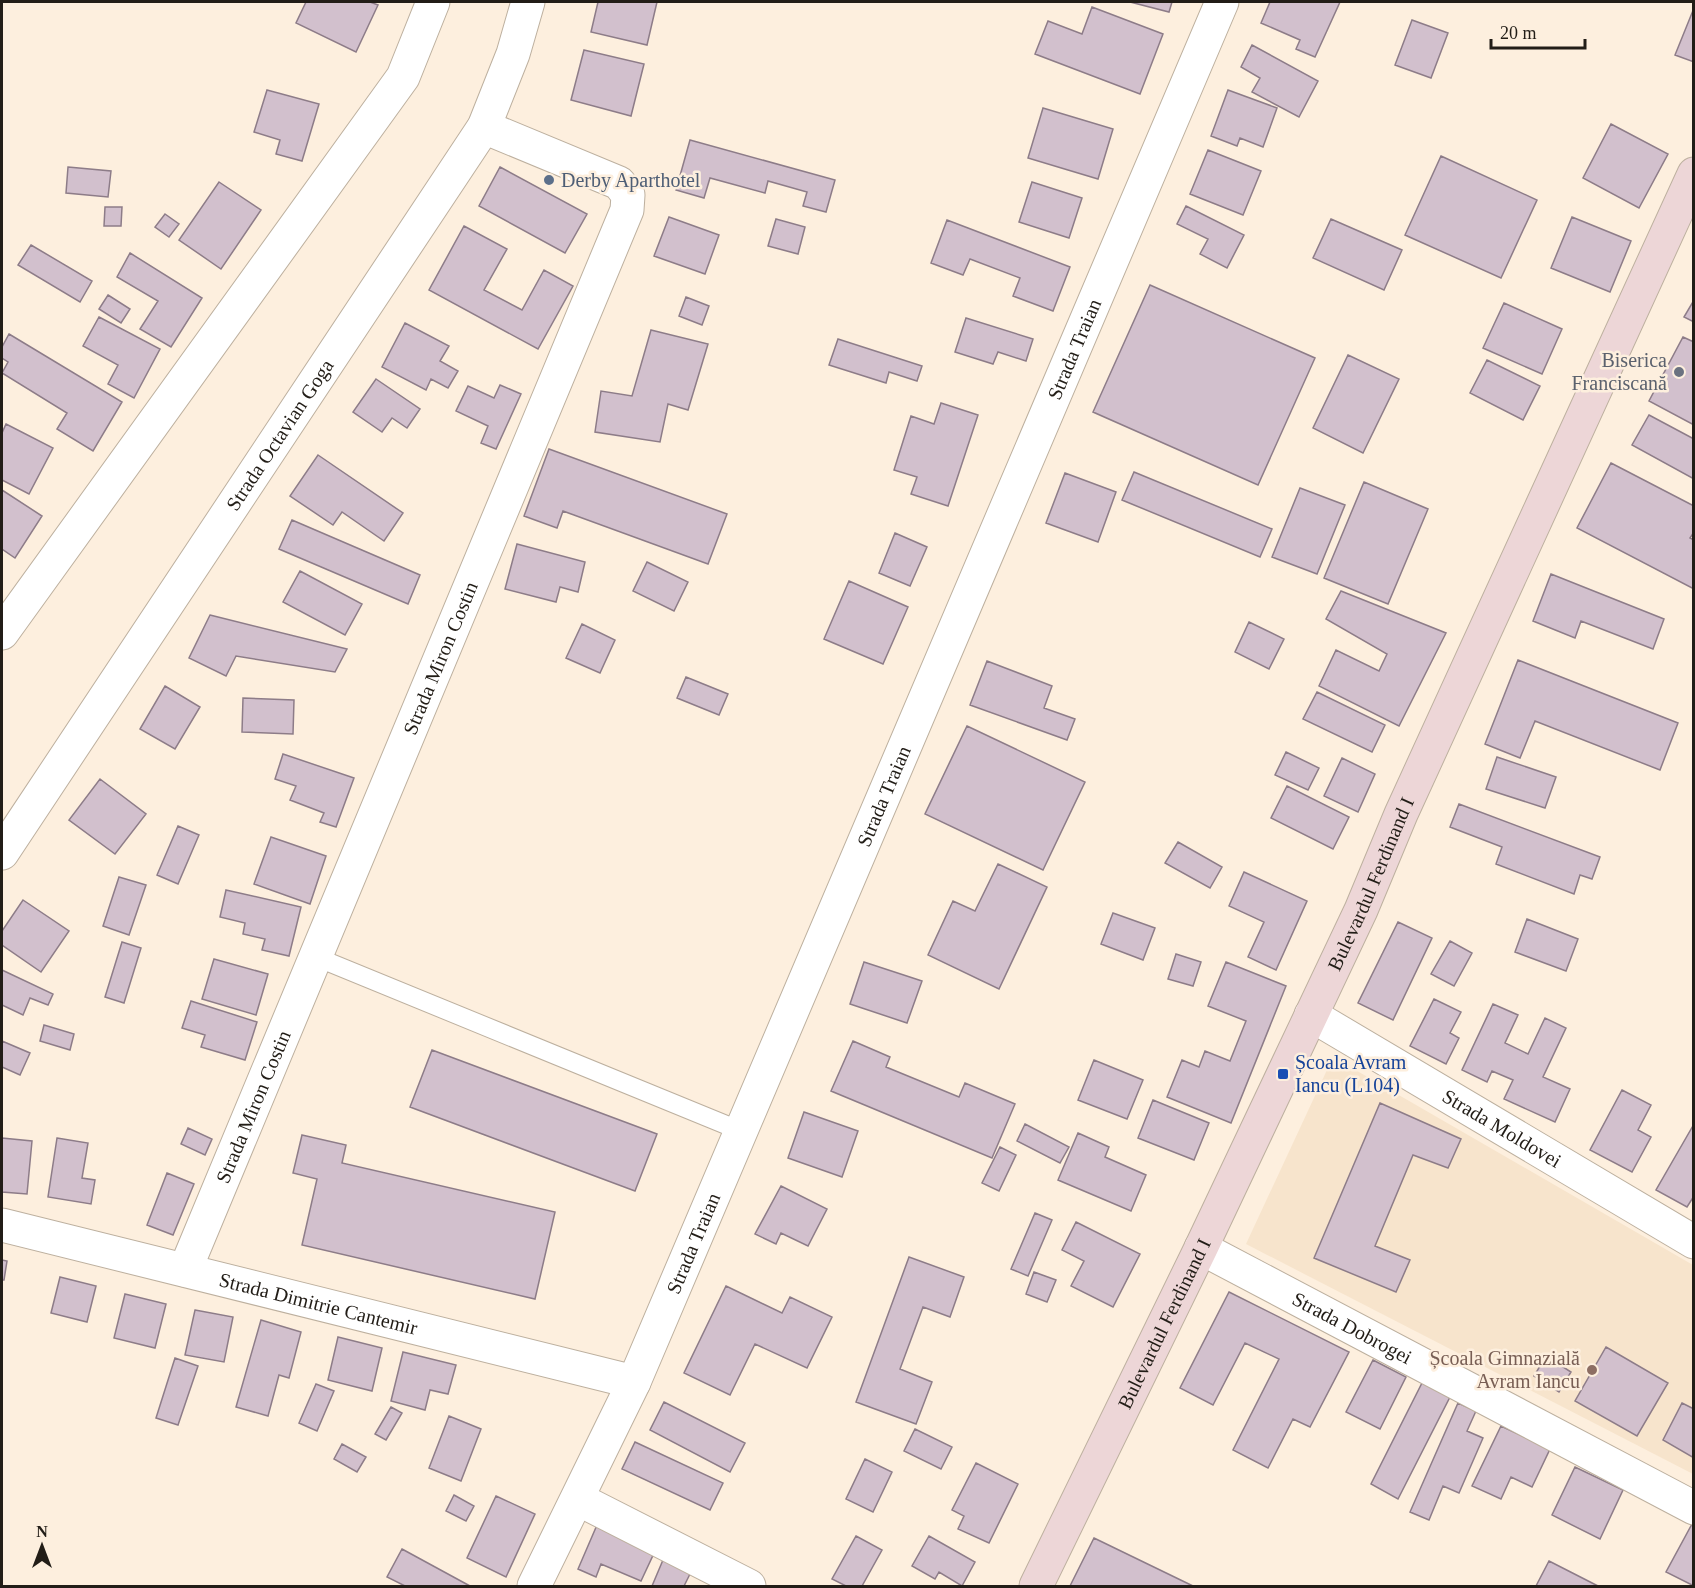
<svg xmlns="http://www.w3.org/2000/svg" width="1695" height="1588" font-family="'Times New Roman',serif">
<rect width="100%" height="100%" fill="#fdefde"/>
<!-- built -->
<path fill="#f7e4cc" d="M1333 1057 1693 1265V1474L1246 1244Z"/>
<!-- building -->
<path fill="#d2c0cd" stroke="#8d7c88" stroke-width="1.5" d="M306 2H370L378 5 356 52 296 23Z
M598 2H657L647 45 591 32Z
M1130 2H1172L1169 12Z
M1270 2H1340L1315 57 1296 49 1300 40 1261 23Z
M1092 7 1163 34 1140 94 1035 54 1048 21 1082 34Z
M1694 8V62L1675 55Z
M1412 20 1448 33 1431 78 1395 65Z
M1252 45 1318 81 1299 117 1252 92 1260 78 1241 67Z
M584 50 644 64 631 116 571 100Z
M267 90 319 104 302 161 276 154 280 140 254 132Z
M1228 90 1277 108 1263 147 1240 138 1237 146 1211 136Z
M1043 108 1113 129 1098 179 1028 158Z
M1611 124 1668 154 1639 208 1583 178Z
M690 140 835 180 826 212 803 206 807 192 768 181 765 193 710 178 704 198 676 190Z
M1208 150 1261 171 1243 215 1190 194Z
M1441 156 1537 200 1501 278 1405 235Z
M68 167 111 171 108 197 66 193Z
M500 167 587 214 565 253 479 206Z
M219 182 261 210 221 269 179 240Z
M1032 182 1082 198 1069 238 1019 222Z
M1186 206 1244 235 1227 268 1200 254 1208 239 1177 224Z
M105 207H122L121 226H104Z
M165 214 179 224 169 237 155 227Z
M669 217 719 235 705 274 654 256Z
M1572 217 1631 241 1610 292 1551 268Z
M776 219 805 227 798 254 768 246Z
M1331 219 1402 250 1384 290 1313 258Z
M947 220 1070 267 1053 311 1013 296 1020 278 970 259 963 275 931 263Z
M464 226 507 249 484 290 522 310 544 270 573 286 538 349 429 290Z
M31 245 92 281 80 302 18 265Z
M130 253 202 298 171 347 140 329 158 301 117 277Z
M1150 285 1315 358 1258 485 1093 412Z
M108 295 130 309 121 323 99 309Z
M686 297 709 306 702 325 679 316Z
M1694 300V322L1684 317Z
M1504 303 1562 329 1542 374 1483 348Z
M99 317 160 349 134 398 108 384 118 365 83 346Z
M966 318 1033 339 1026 361 998 352 993 364 955 352Z
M405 323 449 346 440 361 458 371 448 388 431 379 426 390 382 367Z
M651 330 708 344 688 410 668 404 660 442 595 432 601 391 632 396Z
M9 334 122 402 93 451 57 429 67 413 2 373 8 362 2 358V347Z
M1683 337 1694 342V425L1649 401Z
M838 339 922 366 917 381 889 372 886 383 829 365Z
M1348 355 1399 379 1363 453 1313 428Z
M1487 360 1540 386 1523 420 1470 393Z
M376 379 420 409 407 428 392 418 382 432 353 412Z
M500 385 521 394 496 449 481 443 488 426 456 411 468 386 494 398Z
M941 403 978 415 948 506 911 494 917 477 894 470 911 416 934 424Z
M1649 415 1694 439V479L1632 445Z
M6 424 53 448 29 494 2 480V433Z
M549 449 727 514 708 564 563 511 557 528 524 516Z
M318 455 403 513 384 541 342 512 333 525 290 496Z
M1611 463 1694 506V532L1690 538 1694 540V589L1577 528Z
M1134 472 1272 529 1260 557 1122 500Z
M1065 473 1116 492 1098 542 1046 523Z
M1364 482 1428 509 1388 604 1324 578Z
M1300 488 1345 505 1317 574 1272 557Z
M2 490 42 516 15 558 2 549Z
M292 520 420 575 408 604 279 549Z
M895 533 927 547 910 586 879 573Z
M517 544 585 562 578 592 560 587 556 602 505 589Z
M647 562 688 582 674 611 633 591Z
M300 571 362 604 345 635 283 602Z
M1551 574 1664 619 1653 649 1581 621 1575 638 1533 621Z
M849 581 908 607 883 664 824 639Z
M1341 591 1446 633 1399 726 1319 686 1336 650 1379 671 1387 654 1326 619Z
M210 615 347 649 335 672 236 656 226 676 189 658Z
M1249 622 1284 639 1269 669 1235 652Z
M582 624 615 640 600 673 566 658Z
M1518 660 1678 723 1660 770 1535 721 1520 758 1485 744Z
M987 661 1052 686 1044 708 1075 719 1067 740 970 705Z
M686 677 728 694 719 715 677 698Z
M165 686 200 707 175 749 140 729Z
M1317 692 1385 725 1372 752 1303 719Z
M243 698 294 700 293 734 242 732Z
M967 726 1085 782 1043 870 925 814Z
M1286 752 1319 768 1308 790 1275 775Z
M283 754 354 778 336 827 320 822 324 813 290 800 296 786 275 779Z
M1497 757 1556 777 1545 808 1486 789Z
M1342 758 1375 774 1358 812 1324 796Z
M100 779 146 814 115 854 69 820Z
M1287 786 1349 817 1333 849 1271 818Z
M1459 804 1600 857 1592 879 1580 875 1574 894 1496 864 1502 847 1450 827Z
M178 826 199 835 178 884 157 875Z
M271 837 326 856 310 904 254 884Z
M1178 842 1222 867 1210 888 1165 863Z
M998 864 1047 887 999 989 928 955 953 901 975 911Z
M1244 872 1307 901 1276 970 1248 957 1264 922 1229 906Z
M119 877 146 885 129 935 103 926Z
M226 890 301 907 289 956 262 950 265 939 243 934 245 923 220 917Z
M23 900 69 931 41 972 2 945V931Z
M1113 913 1155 928 1143 960 1101 944Z
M1527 919 1578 939 1566 971 1515 952Z
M1398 922 1432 938 1393 1020 1358 1003Z
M1450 941 1472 953 1454 986 1431 974Z
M122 942 141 948 124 1003 105 997Z
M1176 954 1201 962 1193 986 1168 979Z
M214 959 268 974 256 1015 202 999Z
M864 962 922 981 907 1023 850 1004Z
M1226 962 1286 986 1231 1123 1167 1097 1182 1060 1199 1067 1205 1051 1230 1061 1246 1021 1208 1006Z
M2 970 53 994 48 1005 30 998 23 1015 2 1005Z
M1434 999 1461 1012 1450 1033 1459 1038 1446 1064 1410 1046Z
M191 1001 257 1022 245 1060 201 1047 205 1035 182 1028Z
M1493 1004 1518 1015 1505 1043 1528 1054 1545 1018 1566 1028 1543 1077 1570 1089 1555 1122 1504 1099 1513 1080 1492 1071 1487 1082 1462 1070Z
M44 1025 74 1034 70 1050 40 1041Z
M2 1041 30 1053 20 1075 2 1067Z
M853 1041 890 1057 886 1067 959 1097 965 1083 1015 1104 992 1158 831 1091Z
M432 1050 657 1134 635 1191 410 1107Z
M1094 1060 1143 1080 1127 1119 1078 1100Z
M1622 1090 1651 1105 1638 1130 1651 1137 1632 1172 1590 1150Z
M1153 1100 1209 1123 1194 1160 1138 1138Z
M1380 1103 1461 1139 1448 1168 1413 1155 1375 1246 1410 1260 1396 1292 1314 1258Z
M804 1112 858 1131 842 1177 788 1158Z
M1025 1124 1069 1147 1060 1163 1017 1141Z
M1694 1124V1196L1687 1207 1656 1190Z
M188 1128 212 1139 205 1155 181 1144Z
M1078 1133 1109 1147 1105 1157 1146 1175 1131 1211 1058 1180Z
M302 1135 346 1145 342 1163 555 1212 535 1299 302 1245 317 1179 293 1173Z
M2 1138 32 1141 27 1194 2 1192Z
M57 1138 88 1143 82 1178 95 1180 91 1204 48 1197Z
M1000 1147 1016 1155 999 1191 982 1183Z
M167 1173 194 1184 173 1235 147 1225Z
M781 1186 827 1209 808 1246 781 1233 776 1244 755 1234Z
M1035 1213 1052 1220 1028 1276 1011 1269Z
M1076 1222 1140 1254 1113 1307 1071 1286 1084 1261 1062 1250Z
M909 1257 964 1277 950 1317 923 1307 900 1369 932 1382 916 1424 856 1402Z
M2 1260 7 1261 4 1280H2Z
M1034 1272 1056 1280 1047 1302 1026 1294Z
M60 1277 96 1286 87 1322 51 1313Z
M726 1286 782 1313 790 1297 832 1317 807 1368 755 1344 730 1395 684 1373Z
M1229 1292 1349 1352 1310 1427 1293 1419 1268 1468 1233 1450 1279 1359 1245 1343 1213 1405 1180 1388Z
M125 1294 166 1304 155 1348 114 1338Z
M195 1310 233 1317 224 1362 185 1355Z
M261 1320 301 1332 289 1378 279 1375 268 1416 236 1407Z
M338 1337 382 1348 372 1391 328 1380Z
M1606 1347 1668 1383 1637 1436 1575 1401Z
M403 1352 456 1365 448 1394 430 1390 425 1410 391 1401Z
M1546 1356 1571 1372 1559 1392 1534 1376Z
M175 1358 198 1366 178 1425 156 1418Z
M1373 1360 1406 1377 1380 1429 1346 1412Z
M1424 1379 1452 1393 1398 1499 1371 1484Z
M316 1384 334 1391 317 1431 299 1423Z
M664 1402 745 1443 730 1472 650 1430Z
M1458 1403 1476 1411 1467 1431 1483 1438 1459 1493 1443 1486 1429 1520 1410 1512Z
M1682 1403 1694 1409V1458L1663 1440Z
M391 1407 402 1413 386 1440 375 1434Z
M449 1416 481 1429 461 1481 429 1468Z
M1501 1426 1550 1449 1532 1487 1511 1477 1501 1499 1472 1486Z
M915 1429 952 1447 941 1469 904 1451Z
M635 1442 723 1483 710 1510 622 1469Z
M342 1444 366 1457 357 1472 334 1459Z
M865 1459 892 1472 873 1512 846 1499Z
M976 1463 1018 1484 989 1543 958 1529 964 1516 952 1510Z
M1575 1467 1623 1490 1600 1539 1552 1515Z
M454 1495 474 1506 466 1521 446 1511Z
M496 1496 535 1514 506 1577 467 1558Z
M1692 1524 1694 1525V1586L1666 1572Z
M597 1525 655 1551 641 1581 601 1564 596 1577 578 1569Z
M856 1536 882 1550 862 1586H846L832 1579Z
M929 1536 975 1562 962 1586 939 1572 935 1579 912 1566Z
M1094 1538 1193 1586H1070Z
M402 1549 470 1586H405L387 1577Z
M663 1560 691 1572 684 1586H652Z
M1549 1561 1598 1586H1536Z"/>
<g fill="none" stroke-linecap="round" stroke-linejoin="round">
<!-- service casing -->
<g stroke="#bdb09f" stroke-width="20">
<path id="service" d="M316 957 741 1131"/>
</g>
<!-- minor casing -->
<g stroke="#bdb09f" stroke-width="35">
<g id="minor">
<path d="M2 633 403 77 433 2"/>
<path id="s1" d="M1311 1015 1694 1242"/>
<path id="s2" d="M2 1225 634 1382"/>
<path id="s3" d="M1201 1248 1694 1508"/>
<path id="s4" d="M185 1270 627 210 628 195 619 183 484 127"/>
<path d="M578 1499 749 1586"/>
<path id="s5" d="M534 1586 634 1382 1222 2"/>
</g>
</g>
<!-- tertiary casing -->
<g stroke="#bdb09f" stroke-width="35">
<g id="tertiary">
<path id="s6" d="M2 853 484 127 513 54 528 2"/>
</g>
</g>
<!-- secondary casing -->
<g stroke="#bdb09f" stroke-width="35">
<g id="secondary">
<path id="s7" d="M1036 1586 1201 1248 1361 910 1401 814 1694 174"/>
</g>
</g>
<!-- service -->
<use href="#service" stroke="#fff" stroke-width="18"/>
<!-- minor -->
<use href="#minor" stroke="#fff" stroke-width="33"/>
<!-- tertiary -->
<use href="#tertiary" stroke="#fff" stroke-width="33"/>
<!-- secondary -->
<use href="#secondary" stroke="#edd6d7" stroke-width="33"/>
</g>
<!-- markers -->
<circle fill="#5c6f8a" stroke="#fdefde" stroke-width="2" cx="549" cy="180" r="6"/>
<circle fill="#6b7280" stroke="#fdefde" stroke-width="2" cx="1679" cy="372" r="6"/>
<rect fill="#1a4fb4" stroke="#fdefde" stroke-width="2" x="1277" y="1068" width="12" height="12" rx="3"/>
<circle fill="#8d6e63" stroke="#fdefde" stroke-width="2" cx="1592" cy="1370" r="6"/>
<g text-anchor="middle" stroke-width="5" stroke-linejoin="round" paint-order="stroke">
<!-- service labels -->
<g font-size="20" fill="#4e5e75" stroke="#fdefde" text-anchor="start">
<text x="561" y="187">Derby Aparthotel</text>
</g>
<!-- street labels -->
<g font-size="20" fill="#221d17" stroke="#fdefde">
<text dy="7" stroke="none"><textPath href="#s5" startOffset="1350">Strada Traian</textPath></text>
<text dy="7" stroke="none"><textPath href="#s6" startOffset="502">Strada Octavian Goga</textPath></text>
<text dy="7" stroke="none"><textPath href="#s4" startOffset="663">Strada Miron Costin</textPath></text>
<text dy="7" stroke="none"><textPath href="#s5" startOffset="864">Strada Traian</textPath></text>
<text dy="7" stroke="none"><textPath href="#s7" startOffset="778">Bulevardul Ferdinand I</textPath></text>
<text dy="7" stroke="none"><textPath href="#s4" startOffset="177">Strada Miron Costin</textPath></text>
<text dy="7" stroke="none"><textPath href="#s1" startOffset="222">Strada Moldovei</textPath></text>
<text dy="7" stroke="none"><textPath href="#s5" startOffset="378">Strada Traian</textPath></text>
<text dy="7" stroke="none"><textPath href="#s2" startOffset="326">Strada Dimitrie Cantemir</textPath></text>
<text dy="7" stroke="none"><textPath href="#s7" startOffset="292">Bulevardul Ferdinand I</textPath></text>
<text dy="7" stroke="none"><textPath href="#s3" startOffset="171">Strada Dobrogei</textPath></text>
</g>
<!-- worship labels -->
<g font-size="20" fill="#5b616d" stroke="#fdefde" text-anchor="end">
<text x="1667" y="367">Biserica<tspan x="1667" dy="23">Franciscană</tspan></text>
</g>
<!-- transit labels -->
<g font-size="20" fill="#164399" stroke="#fdefde" text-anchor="start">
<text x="1295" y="1069">Școala Avram<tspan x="1295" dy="23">Iancu (L104)</tspan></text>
</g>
<!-- education labels -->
<g font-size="20" fill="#785e54" stroke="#fdefde" text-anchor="end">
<text x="1580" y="1365">Școala Gimnazială<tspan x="1580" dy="23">Avram Iancu</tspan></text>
</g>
</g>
<!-- border -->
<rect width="1695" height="1588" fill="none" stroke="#221d17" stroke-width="6"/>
<!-- north arrow -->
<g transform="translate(42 1546)" stroke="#fdefde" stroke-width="4.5" paint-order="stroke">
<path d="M0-4.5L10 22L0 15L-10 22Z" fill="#221d17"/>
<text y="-9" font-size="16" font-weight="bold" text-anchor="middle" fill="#221d17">N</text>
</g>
<!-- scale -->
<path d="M1491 39v9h94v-9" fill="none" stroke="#221d17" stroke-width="3"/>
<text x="1500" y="39" font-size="18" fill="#221d17" stroke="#fdefde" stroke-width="4.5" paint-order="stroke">20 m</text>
</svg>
